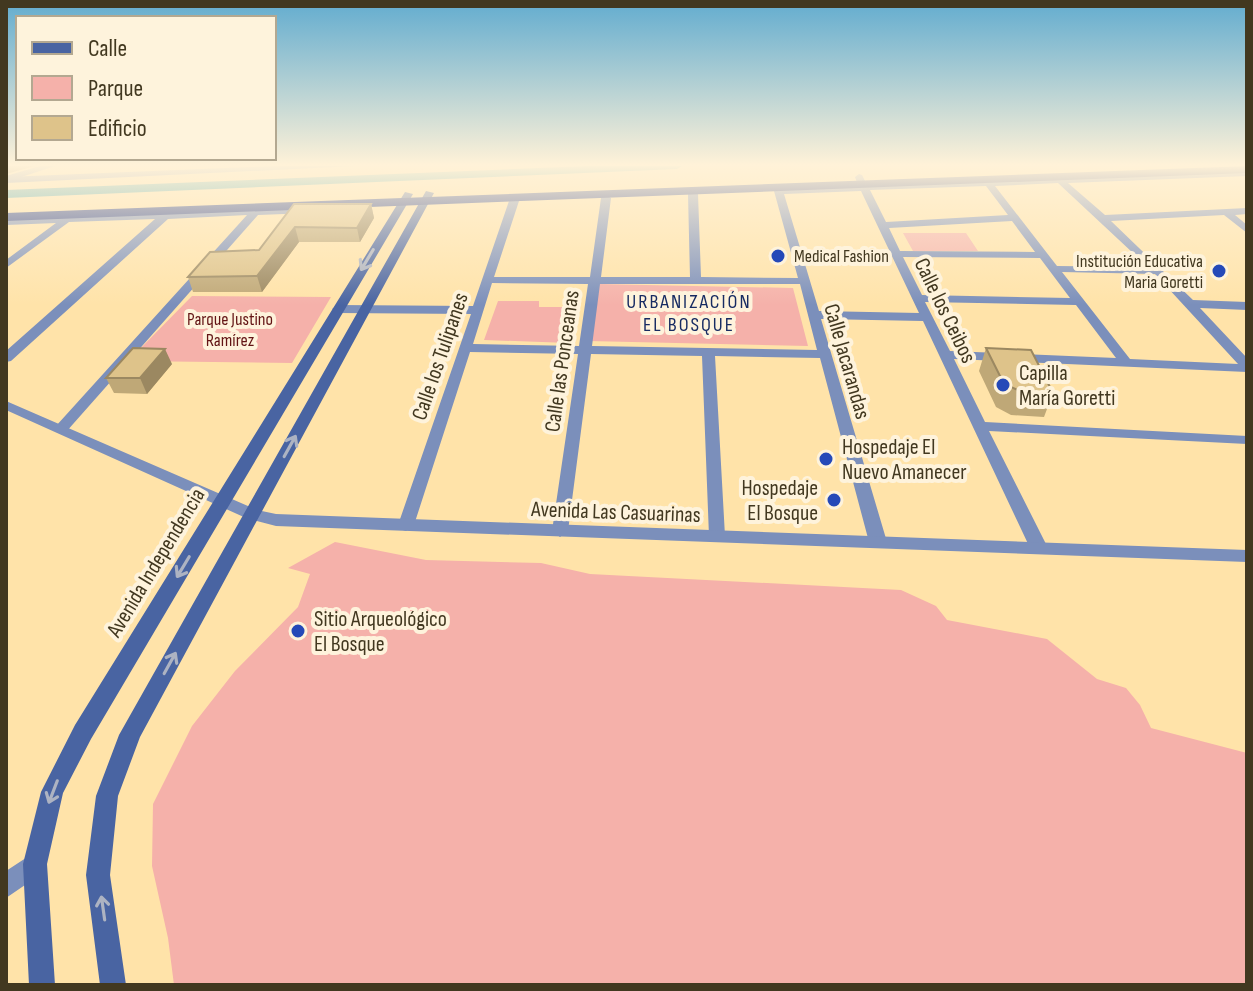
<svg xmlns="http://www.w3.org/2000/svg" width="1253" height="991" font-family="'Sofia Sans Condensed',sans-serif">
<rect width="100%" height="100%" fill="#ffe3a9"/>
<!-- green -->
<path fill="#f5b1aa" d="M903 233H966L978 251H913Z
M599 284 793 288 808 346 588 341Z
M192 296 331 297 292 363 128 361Z
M498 301H539V307H575L569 343 484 340Z
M335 542 426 560 541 563 590 574 901 590 936 606 947 620 1047 639 1097 679 1126 688 1140 705 1151 728 1247 753V985H174L168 938 152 866 153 804 192 726 235 671 298 607 310 574 288 568Z"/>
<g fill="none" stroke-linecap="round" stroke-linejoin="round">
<!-- canal -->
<path fill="#399faa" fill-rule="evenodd" d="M586 166H682L677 169 6 198V190Z"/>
<!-- minor -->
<path fill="#7b8fbb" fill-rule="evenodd" d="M40 166H55L6 182V176Z
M1247 170V176L1068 183 1105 215 1247 208V214L1235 215 1247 225V233L1224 215 1111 221 1193 300 1247 302V310L1200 308 1247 358V372L954 359 985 422 1247 436V444L989 431 1048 548 1045 552H1033L1030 548 923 321 821 319 887 542 884 546H872L869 542 820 358 715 356 725 536 717 542 709 536 702 356 591 354 568 531 560 537 552 531 578 354 470 352 414 525 406 531 400 529 398 525 471 314 338 313 332 309 338 305 473 306 509 201 514 198 519 201 494 277H590L601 198 606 195 611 198 601 277H690L688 194 693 191 698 194 701 277 798 278 774 191 779 188 858 185 855 177 859 174 862 175 867 185 982 181 986 177 991 180 1052 178 1056 174 1062 177ZM1058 183 1148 267 1057 266 995 186ZM986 186 1008 215 886 222 870 190ZM861 191 919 313 819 311 784 194ZM1012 221 1035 252 900 251 889 228ZM903 257 1040 258 1070 298 922 295ZM1062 272 1155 274 1238 364 1130 359ZM492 283 588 284 579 346 473 344ZM600 284H800L817 350 592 346ZM925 302 1076 305 1116 358 950 351Z
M260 204 263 205V209L310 207 315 210 310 213 258 215 66 432H56L54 429 56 426 247 215 168 219 11 361 6 362V351L155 219 69 222 6 268V260L56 223 6 225V219L253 209Z
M35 852 44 856 47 864 44 872 6 898V871Z"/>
<!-- tertiary -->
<path fill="#7b8fbb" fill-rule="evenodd" d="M274 166H355L6 183V177Z
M6 401 257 510 276 514 1247 550V562L276 526 246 518 6 410Z"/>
<!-- secondary -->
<path fill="#4964a2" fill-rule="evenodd" d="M426 191 434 193 140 737 118 796 110 875 126 985H100L86 875 96 796 119 735Z
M405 192 413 194 91 739 63 793 47 864 55 985H29L23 864 41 792 75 725Z"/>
<!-- trunk -->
<path fill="#1a3387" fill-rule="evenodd" d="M1247 166V173L6 221V213Z"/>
</g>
<!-- wall -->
<path fill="#bfa877" d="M294 204H371L374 218 360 242H299L262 292H193L188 277 259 250Z
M986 348 1053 393 1044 417 1011 415 996 407 979 371Z
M172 364 147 394 114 393 106 378Z"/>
<!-- shaded-wall -->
<path fill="#9b8861" d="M6 166H35L6 174Z
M371 204 374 218 360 242 357 228Z
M295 227 299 242 262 292 257 276Z
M165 349 172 364 147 394 140 378Z"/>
<!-- building -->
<path fill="#dec38a" stroke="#9b8861" stroke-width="2" d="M294 204H371L357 228 295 227 257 276 188 277 210 252 259 250Z
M133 348 165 349 140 378H106Z
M986 348 1031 350 1053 393 1020 391 1004 384Z"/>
<!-- one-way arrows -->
<defs><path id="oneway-shaft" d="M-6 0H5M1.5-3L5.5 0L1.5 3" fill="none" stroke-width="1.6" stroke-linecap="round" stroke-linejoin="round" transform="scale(2)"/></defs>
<g stroke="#adb3c2">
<use href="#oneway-shaft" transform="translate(367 260) rotate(121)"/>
<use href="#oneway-shaft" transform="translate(290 446) rotate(-61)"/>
<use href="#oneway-shaft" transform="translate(183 567) rotate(121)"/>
<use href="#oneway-shaft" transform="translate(170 663) rotate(-61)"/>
<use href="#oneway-shaft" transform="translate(53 792) rotate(111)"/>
<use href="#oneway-shaft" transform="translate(103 908) rotate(-98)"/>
</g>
<!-- sky -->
<linearGradient id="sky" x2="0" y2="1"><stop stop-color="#62accf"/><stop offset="0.54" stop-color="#fff2d8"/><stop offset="1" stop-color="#fff2d8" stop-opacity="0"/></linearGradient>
<rect width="1253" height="305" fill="url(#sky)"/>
<!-- markers -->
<g fill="#2549b8" stroke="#fef3dc" stroke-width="3">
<circle cx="778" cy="256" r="8"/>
<circle cx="1219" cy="271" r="8"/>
<circle cx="1003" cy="385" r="8"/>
<circle cx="826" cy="459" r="8"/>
<circle cx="834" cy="500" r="8"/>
<circle cx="298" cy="631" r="8"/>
</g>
<g text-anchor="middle" stroke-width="8" stroke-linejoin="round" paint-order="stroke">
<!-- far-poi labels -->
<g font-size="18" fill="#423820" stroke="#fef3dc" text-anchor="start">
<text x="794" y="262">Medical Fashion</text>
<text x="1203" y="267" text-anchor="end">Institución Educativa<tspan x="1203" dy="21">Maria Goretti</tspan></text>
</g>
<!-- far-park labels -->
<g font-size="18" fill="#631515" stroke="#fef3dc">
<text x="230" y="325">Parque Justino<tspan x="230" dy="21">Ramírez</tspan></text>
</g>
<!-- far-neighbourhood labels -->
<g font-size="20" letter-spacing="2" fill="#172b62" stroke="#fef3dc">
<text x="689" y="308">URBANIZACIÓN<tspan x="689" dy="23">EL BOSQUE</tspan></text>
</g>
<!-- street labels -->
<g font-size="22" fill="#423820" stroke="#fef3dc">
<text transform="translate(946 310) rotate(64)" y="8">Calle los Ceibos</text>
<text transform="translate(439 356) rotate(-71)" y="8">Calle los Tulipanes</text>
<text transform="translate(561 361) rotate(-82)" y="8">Calle las Ponceanas</text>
<text transform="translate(848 361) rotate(74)" y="8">Calle Jacarandas</text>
<text transform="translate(616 511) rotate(2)" y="8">Avenida Las Casuarinas</text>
<text transform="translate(155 562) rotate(-59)" y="8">Avenida Independencia</text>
</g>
<!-- poi labels -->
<g font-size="22" fill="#423820" stroke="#fef3dc" text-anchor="start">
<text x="1019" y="380">Capilla<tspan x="1019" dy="25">María Goretti</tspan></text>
<text x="842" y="454">Hospedaje El<tspan x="842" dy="25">Nuevo Amanecer</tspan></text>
<text x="818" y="495" text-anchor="end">Hospedaje<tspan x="818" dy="25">El Bosque</tspan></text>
<text x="314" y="626">Sitio Arqueológico<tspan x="314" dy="25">El Bosque</tspan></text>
</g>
</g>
<!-- border -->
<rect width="1253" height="991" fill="none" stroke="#423820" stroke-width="16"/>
<!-- legend -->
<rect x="16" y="16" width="260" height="144" fill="#fef3dc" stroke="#b3a891" stroke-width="2"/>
<rect x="32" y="42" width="40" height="12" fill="#4964a2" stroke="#b3a891" stroke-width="2"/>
<text x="88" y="56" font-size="24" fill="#423820">Calle</text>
<rect x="32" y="76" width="40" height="24" fill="#f5b1aa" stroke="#b3a891" stroke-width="2"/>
<text x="88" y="96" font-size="24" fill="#423820">Parque</text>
<rect x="32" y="116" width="40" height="24" fill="#dec38a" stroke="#b3a891" stroke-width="2"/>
<text x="88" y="136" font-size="24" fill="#423820">Edificio</text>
</svg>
